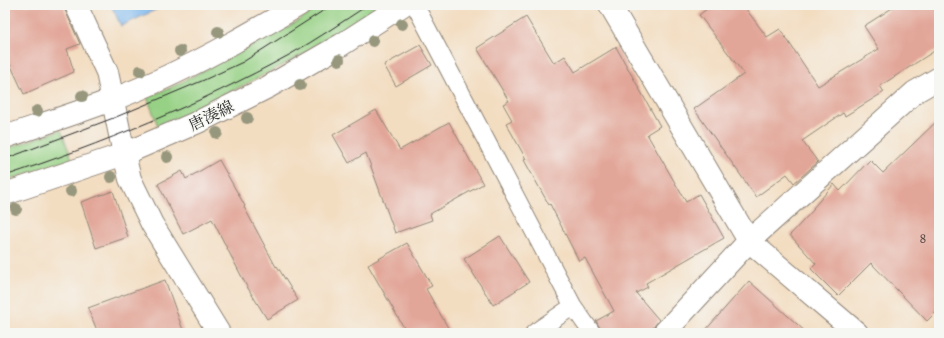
<svg xmlns="http://www.w3.org/2000/svg" width="944" height="338" font-family="Alegreya,'Noto Serif JP',serif">
<rect width="100%" height="100%" fill="#f6f6f2"/>
<filter id="ink" filterUnits="userSpaceOnUse"><feTurbulence type="fractalNoise" baseFrequency=".025" numOctaves="2"/><feDisplacementMap in="SourceGraphic" scale="8" xChannelSelector="R" yChannelSelector="G"/><feConvolveMatrix kernelMatrix="1 2 1 2 8 2 1 2 1" color-interpolation-filters="sRGB"/></filter>
<filter id="wash" filterUnits="userSpaceOnUse"><feTurbulence type="fractalNoise" baseFrequency=".012" numOctaves="4" result="noise"/><feDisplacementMap in="SourceGraphic" scale="16" xChannelSelector="R" yChannelSelector="G"/><feGaussianBlur stdDeviation="0.9" result="paint"/><feColorMatrix in="noise" values="0 0 0 0 0 0 0 0 0 0 0 0 0 0 0 0 0 1.4 0 .05"/><feComposite in="paint" operator="in"/></filter>
<g filter="url(#wash)">
<rect width="100%" height="100%" fill="#f3ddc1"/>
<!-- green -->
<path fill="#97d185" stroke="#617e58" d="M323 5H381L304 54 184 116 158 126 147 97 170 88 288 27Z
M61 130 72 159 5 181V149Z"/>
<!-- water -->
<path fill="#7cb7ee" stroke="#54718c" d="M111 5H166L121 26Z"/>
<g id="blocks">
<!-- building -->
<path fill="#e2a698" d="M5 5H64L65 10 80 44 67 49 74 72 24 94 5 53Z
M712 5H743L767 37 780 29 818 86 879 49 864 26 897 5H939V48L880 86 884 92 845 116 843 113 802 141 818 162 794 183 787 174 756 197 694 109 744 74 699 15Z
M526 17 554 63 565 56 575 72 616 47 660 126 647 134 686 202 699 194 724 238 646 283 648 287 636 293 659 320 655 325 652 333H602L600 328 596 321 614 311 585 258 579 261 550 204 549 205 524 160 526 159 506 123 512 120 503 104 509 101 477 48Z
M420 45 432 65 396 86 384 65Z
M376 110 400 150 449 122 483 184 430 214 432 220 395 233 366 153 349 163 333 135Z
M939 119V309L927 321 871 263 838 296 811 269 816 264 790 235 814 209 813 208 834 184 840 191 870 160 883 173Z
M219 160 245 206 244 207 276 267 277 266 298 300 267 319 246 285 212 219 183 234 158 184 182 171 186 179Z
M113 191 128 237 96 248 81 202Z
M500 236 529 282 493 305 464 259Z
M407 243 432 286 426 289 451 333H407L368 265Z
M165 280 184 333H98L88 308Z
M749 281 807 333H703Z"/>
</g>
</g>
<g filter="url(#ink)">
<use href="#blocks" fill-opacity="0" stroke="#8f8476" stroke-width="1"/>
<g fill="none" stroke-linecap="round" stroke-linejoin="round">
<!-- service casing -->
<g stroke="#8f8476" stroke-width="19">
<path id="service" d="M415 5 573 306 592 333
M534 333 573 306"/>
</g>
<!-- minor casing -->
<g stroke="#8f8476" stroke-width="24">
<path id="minor" d="M76 5 107 72 124 154
M610 5 749 241 857 333
M664 333 749 241 915 92 939 78"/>
</g>
<!-- tertiary casing -->
<g stroke="#8f8476" stroke-width="24">
<path id="tertiary" d="M5 137C60 118 116 101 168 76 213 55 256 30 299 5
M124 154 130 179 152 224 219 333
M5 194 124 154 198 122 268 87 341 45 403 5"/>
</g>
<!-- service -->
<use href="#service" stroke="#fff" stroke-width="17"/>
<!-- minor -->
<use href="#minor" stroke="#fff" stroke-width="22"/>
<!-- tertiary -->
<use href="#tertiary" stroke="#fff" stroke-width="22"/>
<!-- tram -->
<path stroke="#2b2b2b" stroke-width="1" d="M5 159 116 117 204 80 243 62 332 5
M5 176C101 144 200 104 289 55 316 40 342 22 368 5"/>
</g>
<!-- trees -->
<g fill="#97977d">
<circle cx="402" cy="24" r="6"/>
<circle cx="218" cy="32" r="6"/>
<circle cx="373" cy="41" r="6"/>
<circle cx="180" cy="51" r="6"/>
<circle cx="339" cy="60" r="6"/>
<circle cx="140" cy="71" r="6"/>
<circle cx="300" cy="85" r="6"/>
<circle cx="82" cy="96" r="6"/>
<circle cx="37" cy="111" r="6"/>
<circle cx="247" cy="118" r="6"/>
<circle cx="217" cy="133" r="6"/>
<circle cx="167" cy="157" r="6"/>
<circle cx="111" cy="177" r="6"/>
<circle cx="71" cy="191" r="6"/>
<circle cx="16" cy="209" r="6"/>
</g>
</g>
<g text-anchor="middle" stroke-width="3" stroke-linejoin="round" paint-order="stroke">
<!-- number labels -->
<g font-size="14" fill="#594a46">
<text x="923" y="243">8</text>
</g>
<!-- street labels -->
<g font-size="16" fill="#2b2b2b" stroke="#f6f6f2">
<text transform="translate(211 115) rotate(-26)" y="6">唐湊線</text>
</g>
</g>
<!-- margin -->
<rect width="944" height="338" fill="none" stroke="#f6f6f2" stroke-width="20"/>
</svg>
